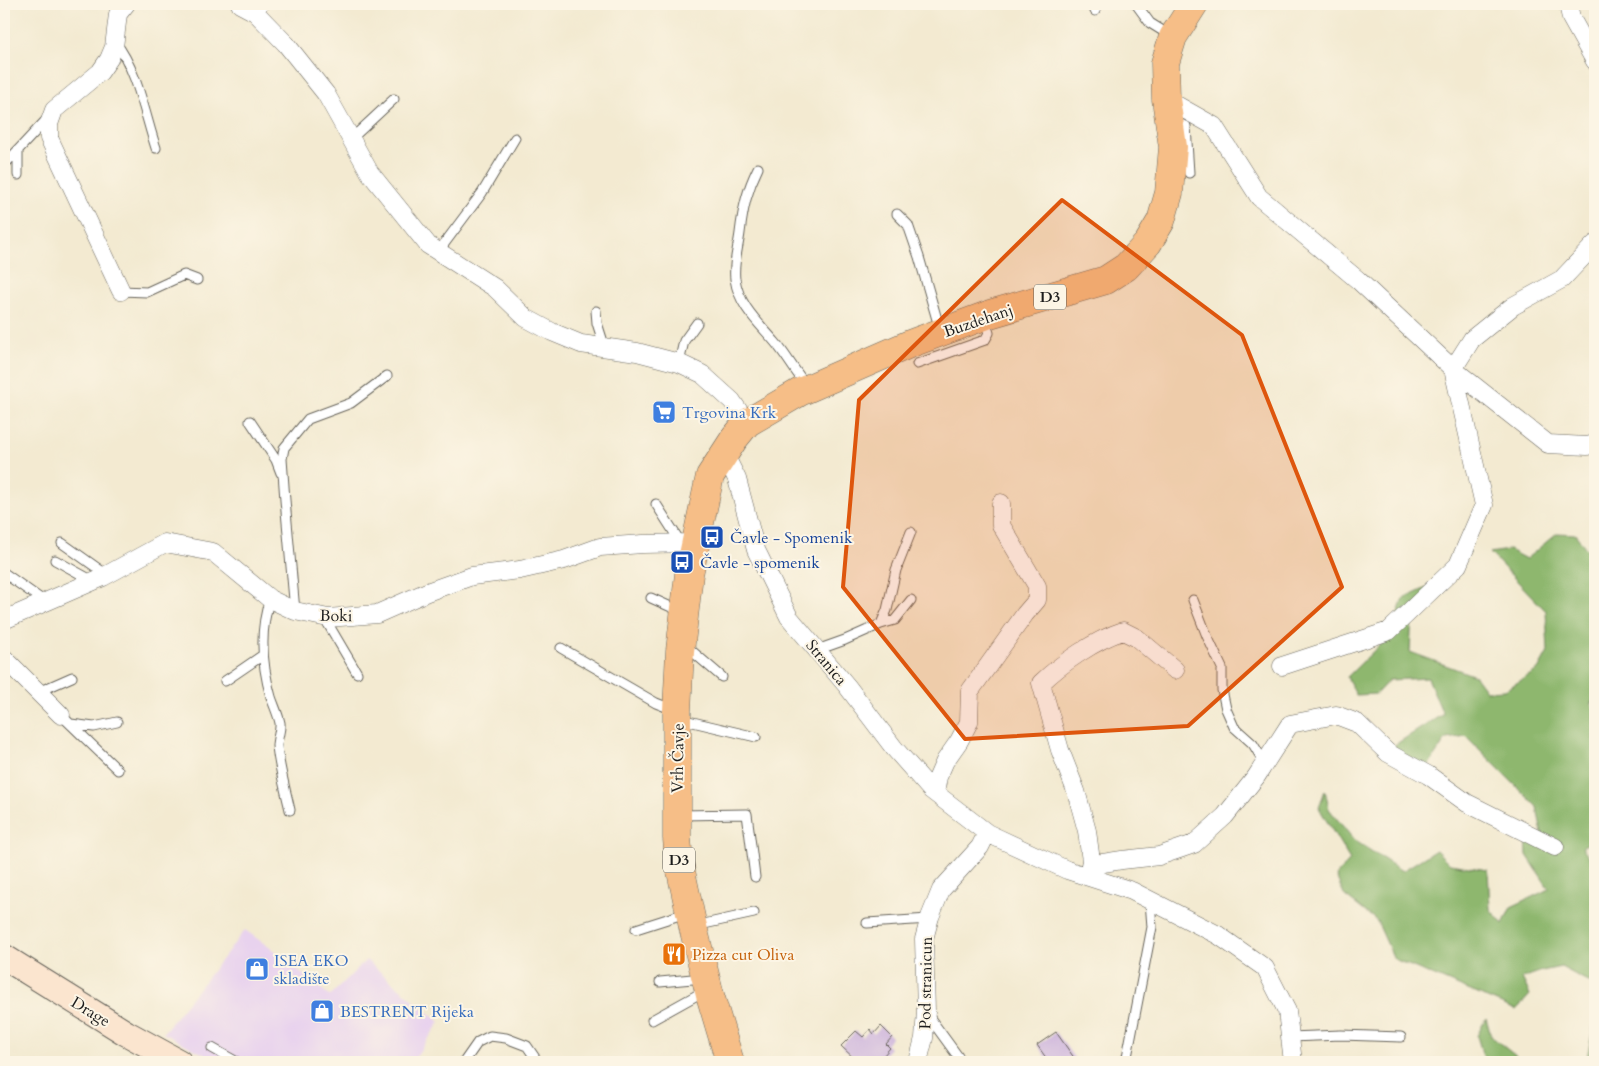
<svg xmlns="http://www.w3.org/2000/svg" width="1599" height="1066" font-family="Cardo,serif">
<rect width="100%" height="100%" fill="#fcf5e5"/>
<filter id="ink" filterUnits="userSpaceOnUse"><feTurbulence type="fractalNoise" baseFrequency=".02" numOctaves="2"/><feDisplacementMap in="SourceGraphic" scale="10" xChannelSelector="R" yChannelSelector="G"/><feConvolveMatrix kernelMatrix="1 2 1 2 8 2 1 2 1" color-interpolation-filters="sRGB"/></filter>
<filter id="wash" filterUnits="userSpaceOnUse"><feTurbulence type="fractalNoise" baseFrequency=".0096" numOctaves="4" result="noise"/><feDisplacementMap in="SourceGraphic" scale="20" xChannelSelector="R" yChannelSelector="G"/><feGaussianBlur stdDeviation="1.12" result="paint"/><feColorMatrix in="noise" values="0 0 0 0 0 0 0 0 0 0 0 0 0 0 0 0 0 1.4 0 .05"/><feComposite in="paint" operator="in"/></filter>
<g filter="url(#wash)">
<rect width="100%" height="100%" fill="#f3ead1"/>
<!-- built -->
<path fill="#e8d2ee" d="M245 930 276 952 330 996 366 960 440 1022 412 1062H219L163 1033Z"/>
<!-- forest -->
<path fill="#8eb76e" stroke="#556a45" d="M1557 533 1575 534 1595 560V695L1591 705 1595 709V839L1582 847 1595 864V985L1561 967 1542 971 1522 978 1530 995 1516 1010 1394 959 1377 921 1344 895 1336 876 1350 860 1319 808 1325 790 1329 809 1354 840 1402 871 1436 850 1450 864 1488 870 1490 909 1503 924 1511 907 1549 889 1527 855 1526 835 1544 845 1537 807 1466 736 1446 739 1424 772 1393 746 1443 714 1428 678 1389 680 1376 694 1356 695 1347 677 1390 635 1403 599 1437 583 1412 613 1410 652 1475 676 1486 691 1505 690 1538 670 1548 652 1546 611 1490 553 1509 550 1526 559Z
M1486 1018 1491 1036 1523 1062H1491L1483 1056 1477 1036Z
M1595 1018V1062H1583L1587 1057Z"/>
<g id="blocks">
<!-- building -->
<path fill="#c9afdc" d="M881 1026 892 1037 886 1044 890 1048 883 1056 889 1062H858L841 1046 856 1031 863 1037 870 1029 874 1034Z
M1056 1032 1077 1062H1049L1037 1045Z"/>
</g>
</g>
<g filter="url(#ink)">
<use href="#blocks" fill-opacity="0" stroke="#67645b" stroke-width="1"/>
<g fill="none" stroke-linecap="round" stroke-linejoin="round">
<!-- service casing -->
<g stroke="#67645b" stroke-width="11">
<path id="service" d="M1136 4 1150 23 1171 36
M1095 11 1098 4
M115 42C137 69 145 115 156 148
M1174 122 1186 126 1189 173
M351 139 394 99
M4 165 48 118
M758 168C747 190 743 208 740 233 738 249 733 263 735 279 739 306 759 323 775 342 787 356 795 372 807 386
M18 175V150
M897 214 908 225 919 257 940 330
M438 252 482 193 515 138
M121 291 147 292 184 275 197 280
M596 311 597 323 605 348
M679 363 684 341 697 323
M917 364 985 340 989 333 984 318
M250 421 276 460 281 473
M656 504 681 543
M62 543 107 575
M55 560 93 581
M4 573 45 602
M651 598 682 612
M270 599C259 631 262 665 271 697 274 706 278 714 280 723 281 730 277 738 277 746 279 767 285 788 290 810
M1193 600 1207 636 1222 668V690L1226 709 1234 727 1253 744 1264 762
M295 611 285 500 282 459 284 448 308 419 351 403 387 376
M324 617 357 673
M881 624 887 610 896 570 911 532
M686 646 722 677
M561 648 656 703 674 710
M817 650 845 640 881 624 895 620 911 600
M225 681 263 655
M38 692 72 677
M61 715 118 770
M680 719 756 737
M71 724 94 727 117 722
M679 815 747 814 755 877
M867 923 929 919
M695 926 754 913
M636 929 686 913
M660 982 703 978
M927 1014 962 1062
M652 1020 706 990
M1290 1037 1341 1035 1401 1037
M212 1048 237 1062
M464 1062 478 1042 490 1036 506 1038 527 1046 538 1062
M1126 1062 1152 927 1150 901"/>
</g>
<!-- minor casing -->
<g stroke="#67645b" stroke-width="19">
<path id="minor" d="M240 4 255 12
M259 4 255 12 286 44 326 94 370 173 428 245 495 288 526 318 552 332 581 344 637 352 679 363 702 374 732 401 747 423
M1568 4 1571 18 1595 61
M1166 99 1214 126 1259 197 1358 280 1453 369 1548 444 1587 446 1595 444
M121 291 49 138V124L54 110 100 72 109 59 114 47 118 14 126 4
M724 453 737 479 756 550 789 617 847 686 894 748 931 790 987 833 1067 870 1132 891 1218 935 1265 968 1287 1011 1293 1062
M4 620 103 577 165 543 213 552 270 599 295 611 328 618 377 614 427 592 472 576 520 570 564 560 600 547 643 544 695 543
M4 658 61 715
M1282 666 1389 631 1458 565 1484 505 1453 369 1472 339 1513 306 1562 279 1595 244
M935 793 938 777 945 761 959 741 969 722 970 691 1025 614 1037 600V586L1001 525V503
M1090 865 1122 860 1159 856 1194 844 1225 816 1256 777 1290 724 1336 715 1357 723 1388 753 1428 775 1467 803 1555 847
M1093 876 1087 831 1076 791 1060 750 1041 683C1062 663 1095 640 1123 631L1137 638 1175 670
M918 1062 924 1038 926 1012 924 939 930 917 941 890 980 847 987 833"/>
</g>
<!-- secondary casing -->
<g stroke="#67645b" stroke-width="27">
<path id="secondary" d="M4 957 126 1033 179 1062"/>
</g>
<!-- primary casing -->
<g stroke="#67645b" stroke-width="29">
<path id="primary" d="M730 1062 710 995 693 927 679 862 677 838V711L680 651 689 574 710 476 734 439 747 423 800 392 912 343 990 314 1106 280 1126 267 1148 243 1161 221 1169 193 1173 147 1166 99 1165 63 1173 37 1194 4"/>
</g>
<!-- service -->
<use href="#service" stroke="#fff" stroke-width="9"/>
<!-- minor -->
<use href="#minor" stroke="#fff" stroke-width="18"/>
<!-- secondary -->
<use href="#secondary" stroke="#fbe5cf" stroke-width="25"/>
<!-- primary -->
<use href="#primary" stroke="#f6be87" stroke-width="28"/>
</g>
</g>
<!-- marked area -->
<path fill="#de560d" fill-opacity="0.2" stroke="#de560d" stroke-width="4" stroke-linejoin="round" d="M1062 200 1242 335 1342 587 1188 726 965 739 843 587 859 400Z"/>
<!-- icons -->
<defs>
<g id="supermarket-square" transform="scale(1.25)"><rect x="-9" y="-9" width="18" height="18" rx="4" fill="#3f7fe0" stroke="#fcf5e5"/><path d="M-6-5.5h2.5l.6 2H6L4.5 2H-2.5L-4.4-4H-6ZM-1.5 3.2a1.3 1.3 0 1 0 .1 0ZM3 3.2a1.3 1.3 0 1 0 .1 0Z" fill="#fff"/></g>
<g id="bus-square" transform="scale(1.25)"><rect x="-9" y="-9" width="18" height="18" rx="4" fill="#1a4fb4" stroke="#fcf5e5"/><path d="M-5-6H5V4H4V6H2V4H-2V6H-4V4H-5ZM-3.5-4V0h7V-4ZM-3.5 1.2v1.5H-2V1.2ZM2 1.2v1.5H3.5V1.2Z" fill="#fff"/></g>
<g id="restaurant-square" transform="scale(1.25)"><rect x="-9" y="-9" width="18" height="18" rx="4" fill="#e8710a" stroke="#fcf5e5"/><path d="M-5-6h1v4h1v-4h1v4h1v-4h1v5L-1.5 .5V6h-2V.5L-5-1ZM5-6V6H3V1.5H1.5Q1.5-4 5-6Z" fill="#fff"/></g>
<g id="shop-square" transform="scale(1.25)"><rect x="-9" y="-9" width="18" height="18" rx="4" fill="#3f7fe0" stroke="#fcf5e5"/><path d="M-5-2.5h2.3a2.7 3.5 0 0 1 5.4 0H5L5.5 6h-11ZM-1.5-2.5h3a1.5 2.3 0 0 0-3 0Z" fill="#fff"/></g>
</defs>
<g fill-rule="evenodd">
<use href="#supermarket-square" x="664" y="412"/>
<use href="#bus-square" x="712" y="537"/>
<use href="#bus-square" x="682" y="562"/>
<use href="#restaurant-square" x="674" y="954"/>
<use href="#shop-square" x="257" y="969"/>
<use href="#shop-square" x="322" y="1011"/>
</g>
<g text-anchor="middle" stroke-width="4" stroke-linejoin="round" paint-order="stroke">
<!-- shield labels -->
<g fill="#fcf5e5" stroke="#5f5d58" stroke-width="1">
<rect x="1034" y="284.5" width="32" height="25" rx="4"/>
<rect x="663" y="847.5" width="32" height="25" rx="4"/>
</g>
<g font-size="15" font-weight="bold" fill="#1c1c1c">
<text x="1050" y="302">D3</text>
<text x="679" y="865">D3</text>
</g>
<!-- street labels -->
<g font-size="16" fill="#1c1c1c" stroke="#fcf5e5">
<text transform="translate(978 320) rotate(-19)" y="6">Buzdehanj</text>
<text transform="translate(336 615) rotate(1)" y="6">Boki</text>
<text transform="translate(827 662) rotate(50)" y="6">Stranica</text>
<text transform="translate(677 758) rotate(-89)" y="6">Vrh Čavje</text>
<text transform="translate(925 983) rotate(-89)" y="6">Pod stranicun</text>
<text transform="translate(91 1011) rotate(31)" y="6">Drage</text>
</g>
<!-- shop labels -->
<g font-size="16" fill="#366cbe" stroke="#fcf5e5" text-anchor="start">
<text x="682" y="418">Trgovina Krk</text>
<text x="274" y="966">ISEA EKO<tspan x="274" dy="18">skladište</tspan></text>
<text x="340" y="1017">BESTRENT Rijeka</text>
</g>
<!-- transit labels -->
<g font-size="16" fill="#164399" stroke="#fcf5e5" text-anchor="start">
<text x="730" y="543">Čavle - Spomenik</text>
<text x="700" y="568">Čavle - spomenik</text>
</g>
<!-- food labels -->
<g font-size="16" fill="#c56008" stroke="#fcf5e5" text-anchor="start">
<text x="692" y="960">Pizza cut Oliva</text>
</g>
</g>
<!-- margin -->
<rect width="1599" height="1066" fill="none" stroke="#fcf5e5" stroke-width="20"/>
</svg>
